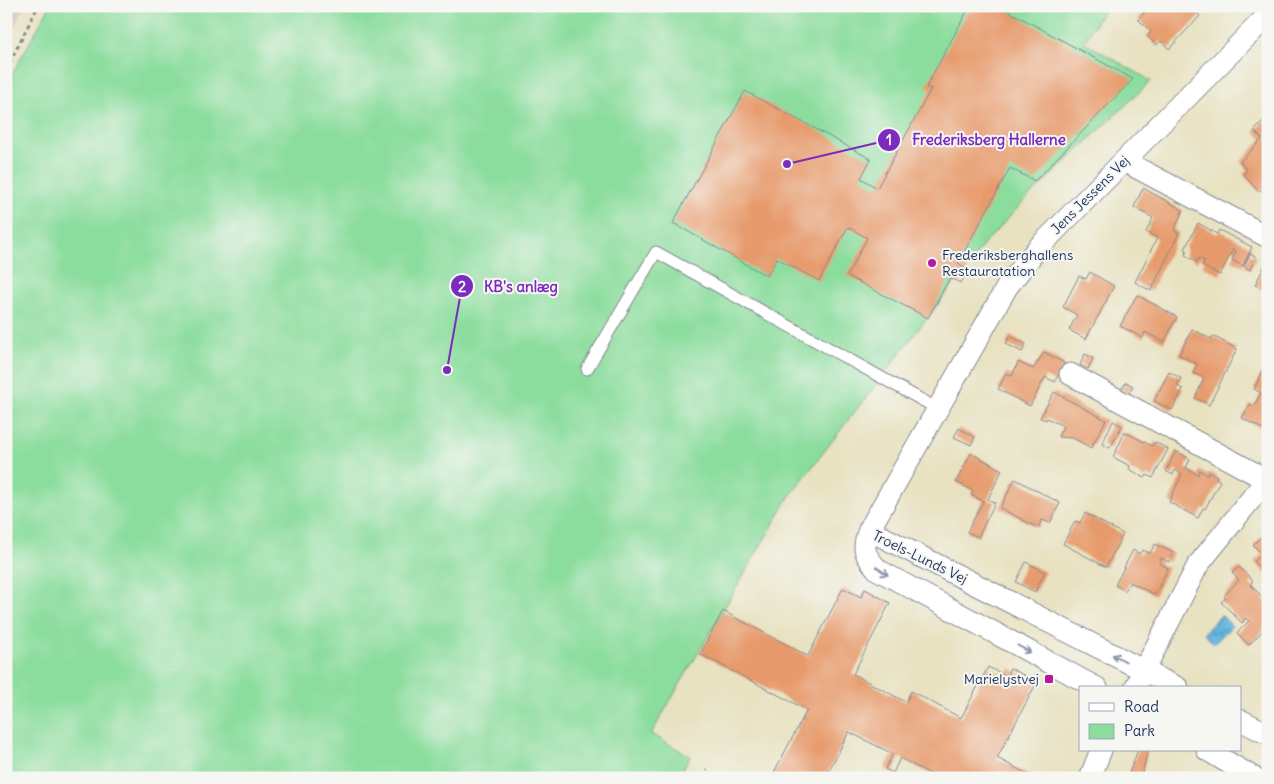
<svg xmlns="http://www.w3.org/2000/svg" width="1274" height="784" font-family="Delius,sans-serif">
<defs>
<pattern id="water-waves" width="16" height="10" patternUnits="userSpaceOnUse" patternTransform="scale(1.25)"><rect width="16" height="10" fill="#61b5dd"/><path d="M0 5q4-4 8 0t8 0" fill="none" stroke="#4f94b6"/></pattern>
</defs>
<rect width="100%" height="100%" fill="#f6f6f2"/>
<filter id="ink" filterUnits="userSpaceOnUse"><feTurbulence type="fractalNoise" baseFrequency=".02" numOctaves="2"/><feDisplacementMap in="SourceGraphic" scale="10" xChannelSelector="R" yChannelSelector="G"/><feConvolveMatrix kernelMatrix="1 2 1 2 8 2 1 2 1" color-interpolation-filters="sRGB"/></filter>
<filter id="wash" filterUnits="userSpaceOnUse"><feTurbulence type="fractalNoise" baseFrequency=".0096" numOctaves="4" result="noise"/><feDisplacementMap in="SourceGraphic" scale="20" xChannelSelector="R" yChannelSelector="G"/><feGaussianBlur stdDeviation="1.12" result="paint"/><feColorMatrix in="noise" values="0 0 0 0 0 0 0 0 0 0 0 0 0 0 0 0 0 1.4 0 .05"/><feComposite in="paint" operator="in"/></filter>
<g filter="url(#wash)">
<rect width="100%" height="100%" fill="#e8e2c1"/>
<!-- railway -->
<path fill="#d2bec2" d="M6 6H25L6 43Z"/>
<!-- green -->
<path fill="#8bdd9d" stroke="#53867e" d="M50 6H1106L1084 42 1151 81 1024 201 985 243 789 497 651 734 690 756 678 778H6V85Z"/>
<!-- water -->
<path fill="url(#water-waves)" stroke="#3e729e" d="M1221 615 1232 626 1214 644 1204 633Z"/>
<g id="blocks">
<!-- building -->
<path fill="#e79b6d" d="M970 6H999L1133 79 1035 181 1010 168 958 263 968 270 961 283 950 278 928 318 847 276 867 238 848 227 819 281 777 258 767 276 673 223 745 91 871 159 861 178 877 188 931 89 926 87Z
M1151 6H1195L1193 9 1200 16 1169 49 1161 41 1156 45 1147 36 1151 32 1138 19Z
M1268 117V195L1262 189 1259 192 1243 174 1247 170 1240 162 1262 139 1254 131Z
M1143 188 1183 210 1174 230 1179 233 1151 291 1135 282 1157 238 1146 232 1153 218 1134 207Z
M1198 223 1217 234 1219 230 1252 247 1243 266 1232 260 1236 251 1233 249 1220 275 1202 266 1205 261 1199 258 1197 262 1185 255 1187 250 1185 249Z
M1250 254 1256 257 1250 270 1244 266Z
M1268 259V292L1255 285Z
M1090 272 1114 286 1086 339 1069 330 1077 315 1063 307 1079 276 1086 279Z
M1137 295 1177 317 1164 342 1145 332 1143 338 1120 326Z
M1192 329 1211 339 1213 336 1237 349 1209 405 1195 398 1204 378 1193 373 1197 364 1179 355Z
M1010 336 1026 344 1022 352 1006 344Z
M1044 352 1064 363 1055 382 1045 377 1030 406 998 389 1006 373 1012 376 1018 362 1033 369Z
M1085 354 1093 358 1088 369 1080 365Z
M1263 370 1268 373V432L1242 418 1250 404 1254 406 1261 393 1254 389Z
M1169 372 1181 378 1177 386 1183 389 1172 410 1154 401Z
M1126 382 1133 386 1128 394 1121 390Z
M1054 392 1106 420 1091 448 1073 438 1058 437 1063 426 1047 418 1046 420 1040 418Z
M1113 421 1122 426 1110 448 1102 444Z
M959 428 975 437 971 445 954 437Z
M1125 432 1152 446 1155 442 1168 449 1153 478 1147 475 1145 478 1129 469 1130 466 1113 457Z
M1176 451 1190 459 1186 468 1198 475 1200 470 1207 475 1209 472 1217 476 1216 478 1220 481 1205 509 1203 508 1198 518 1169 502 1182 474 1175 470 1173 475 1166 471Z
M971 453 1002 470 988 499 995 503 978 537 967 532 983 501 971 495 973 491 956 482Z
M1015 479 1060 503 1050 523 1042 520 1038 528 1000 508Z
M1085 513 1123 534 1106 567 1063 544 1075 521 1080 523Z
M1261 537 1266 543 1268 542V576L1254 562 1262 554 1253 545Z
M1155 544 1173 553 1169 562 1161 558 1159 563 1168 568 1155 595 1130 582 1125 591 1115 585 1133 550 1140 554 1142 550 1150 553Z
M1026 562 1045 572 1035 592 1016 582Z
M1239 567 1253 581 1250 584 1268 603V625L1249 645 1237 633 1249 621 1246 618 1242 623 1221 602 1226 598 1224 596 1239 580 1232 573Z
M843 588 861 597 865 589 890 603 853 674 906 702 911 691 961 718 988 667 1006 676 1010 668 1037 682 997 758 1035 778H930L932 775 900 758 893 773 885 769 893 754 849 732 825 778H771L807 710 700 654 723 611 808 656Z
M1138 750H1148L1141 778H1127Z"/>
</g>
</g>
<g filter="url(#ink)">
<use href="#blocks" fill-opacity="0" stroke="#828890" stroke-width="1"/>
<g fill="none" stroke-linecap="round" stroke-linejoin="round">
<!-- service casing -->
<g stroke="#828890" stroke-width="13">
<path id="service" d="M587 369 656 252 938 409"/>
</g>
<!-- minor casing -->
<g stroke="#828890" stroke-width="23">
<path id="minor" d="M1124 161 1268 237
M1070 374 1267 480
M869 530 1178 688
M1097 688 878 570C865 555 861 550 869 530L1007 287 1037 249 1268 15
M1135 688 1198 565 1268 478
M1240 720 1268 734
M1207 750 1254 778
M1090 778 1101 750"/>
</g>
<!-- path -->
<path stroke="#828890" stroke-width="3" stroke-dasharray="4 4" stroke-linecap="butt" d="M6 70 38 6
M703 778 707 770"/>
<!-- service -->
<use href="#service" stroke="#fff" stroke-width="11"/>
<!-- minor -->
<use href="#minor" stroke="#fff" stroke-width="21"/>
</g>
<!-- one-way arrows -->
<defs><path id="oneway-shaft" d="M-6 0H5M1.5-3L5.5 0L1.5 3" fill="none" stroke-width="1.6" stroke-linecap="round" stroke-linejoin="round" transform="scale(1.25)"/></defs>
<g stroke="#8d97ae">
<use href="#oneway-shaft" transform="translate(882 571) rotate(35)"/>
<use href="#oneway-shaft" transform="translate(1024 649) rotate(28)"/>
<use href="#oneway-shaft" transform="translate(1119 658) rotate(-153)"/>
</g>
</g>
<!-- markers -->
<g fill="#b5179e" stroke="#f6f6f2" stroke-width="2">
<circle cx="932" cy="263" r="5"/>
<rect x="1044" y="674" width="10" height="10" rx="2.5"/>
</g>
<g text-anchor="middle" stroke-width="4" stroke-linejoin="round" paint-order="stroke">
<!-- street labels -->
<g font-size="14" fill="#1b2f5e" stroke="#f6f6f2">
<text transform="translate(1090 195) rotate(-45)" y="5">Jens Jessens Vej</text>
<text transform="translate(920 557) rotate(26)" y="5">Troels-Lunds Vej</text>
</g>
<!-- poi labels -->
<g font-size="14" fill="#1b2f5e" stroke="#f6f6f2" text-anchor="start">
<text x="942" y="260">Frederiksberghallens<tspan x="942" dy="16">Restauratation</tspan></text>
<text x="1039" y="684" text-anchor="end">Marielystvej</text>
</g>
</g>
<!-- callouts -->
<path fill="none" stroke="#7b2cbf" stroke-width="2" d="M787 164L889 140M447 370L462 286"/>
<g fill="#7b2cbf" stroke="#f6f6f2" stroke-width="2">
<circle cx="787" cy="164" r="5"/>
<circle cx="447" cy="370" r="5"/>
<circle cx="889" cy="140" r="12"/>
<circle cx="462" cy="286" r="12"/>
</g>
<g font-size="15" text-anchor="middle" font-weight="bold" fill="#fff">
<text x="889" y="145">1</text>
<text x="462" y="292">2</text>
</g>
<g font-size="15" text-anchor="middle" font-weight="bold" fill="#7b2cbf" stroke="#f6f6f2" stroke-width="4" stroke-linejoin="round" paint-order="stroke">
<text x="989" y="145">Frederiksberg Hallerne</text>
<text x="521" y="292">KB's anlæg</text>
</g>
<!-- margin -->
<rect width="1274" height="784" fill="none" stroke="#f6f6f2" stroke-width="25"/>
<!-- legend -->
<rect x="1079" y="686" width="162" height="65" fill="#f6f6f2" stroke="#9ea6b7"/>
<rect x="1089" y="703" width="25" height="8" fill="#ffffff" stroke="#9ea6b7"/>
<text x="1124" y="712" font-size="15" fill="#1b2f5e">Road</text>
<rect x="1089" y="724" width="25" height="15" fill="#8bdd9d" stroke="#9ea6b7"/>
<text x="1124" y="736" font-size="15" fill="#1b2f5e">Park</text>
</svg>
